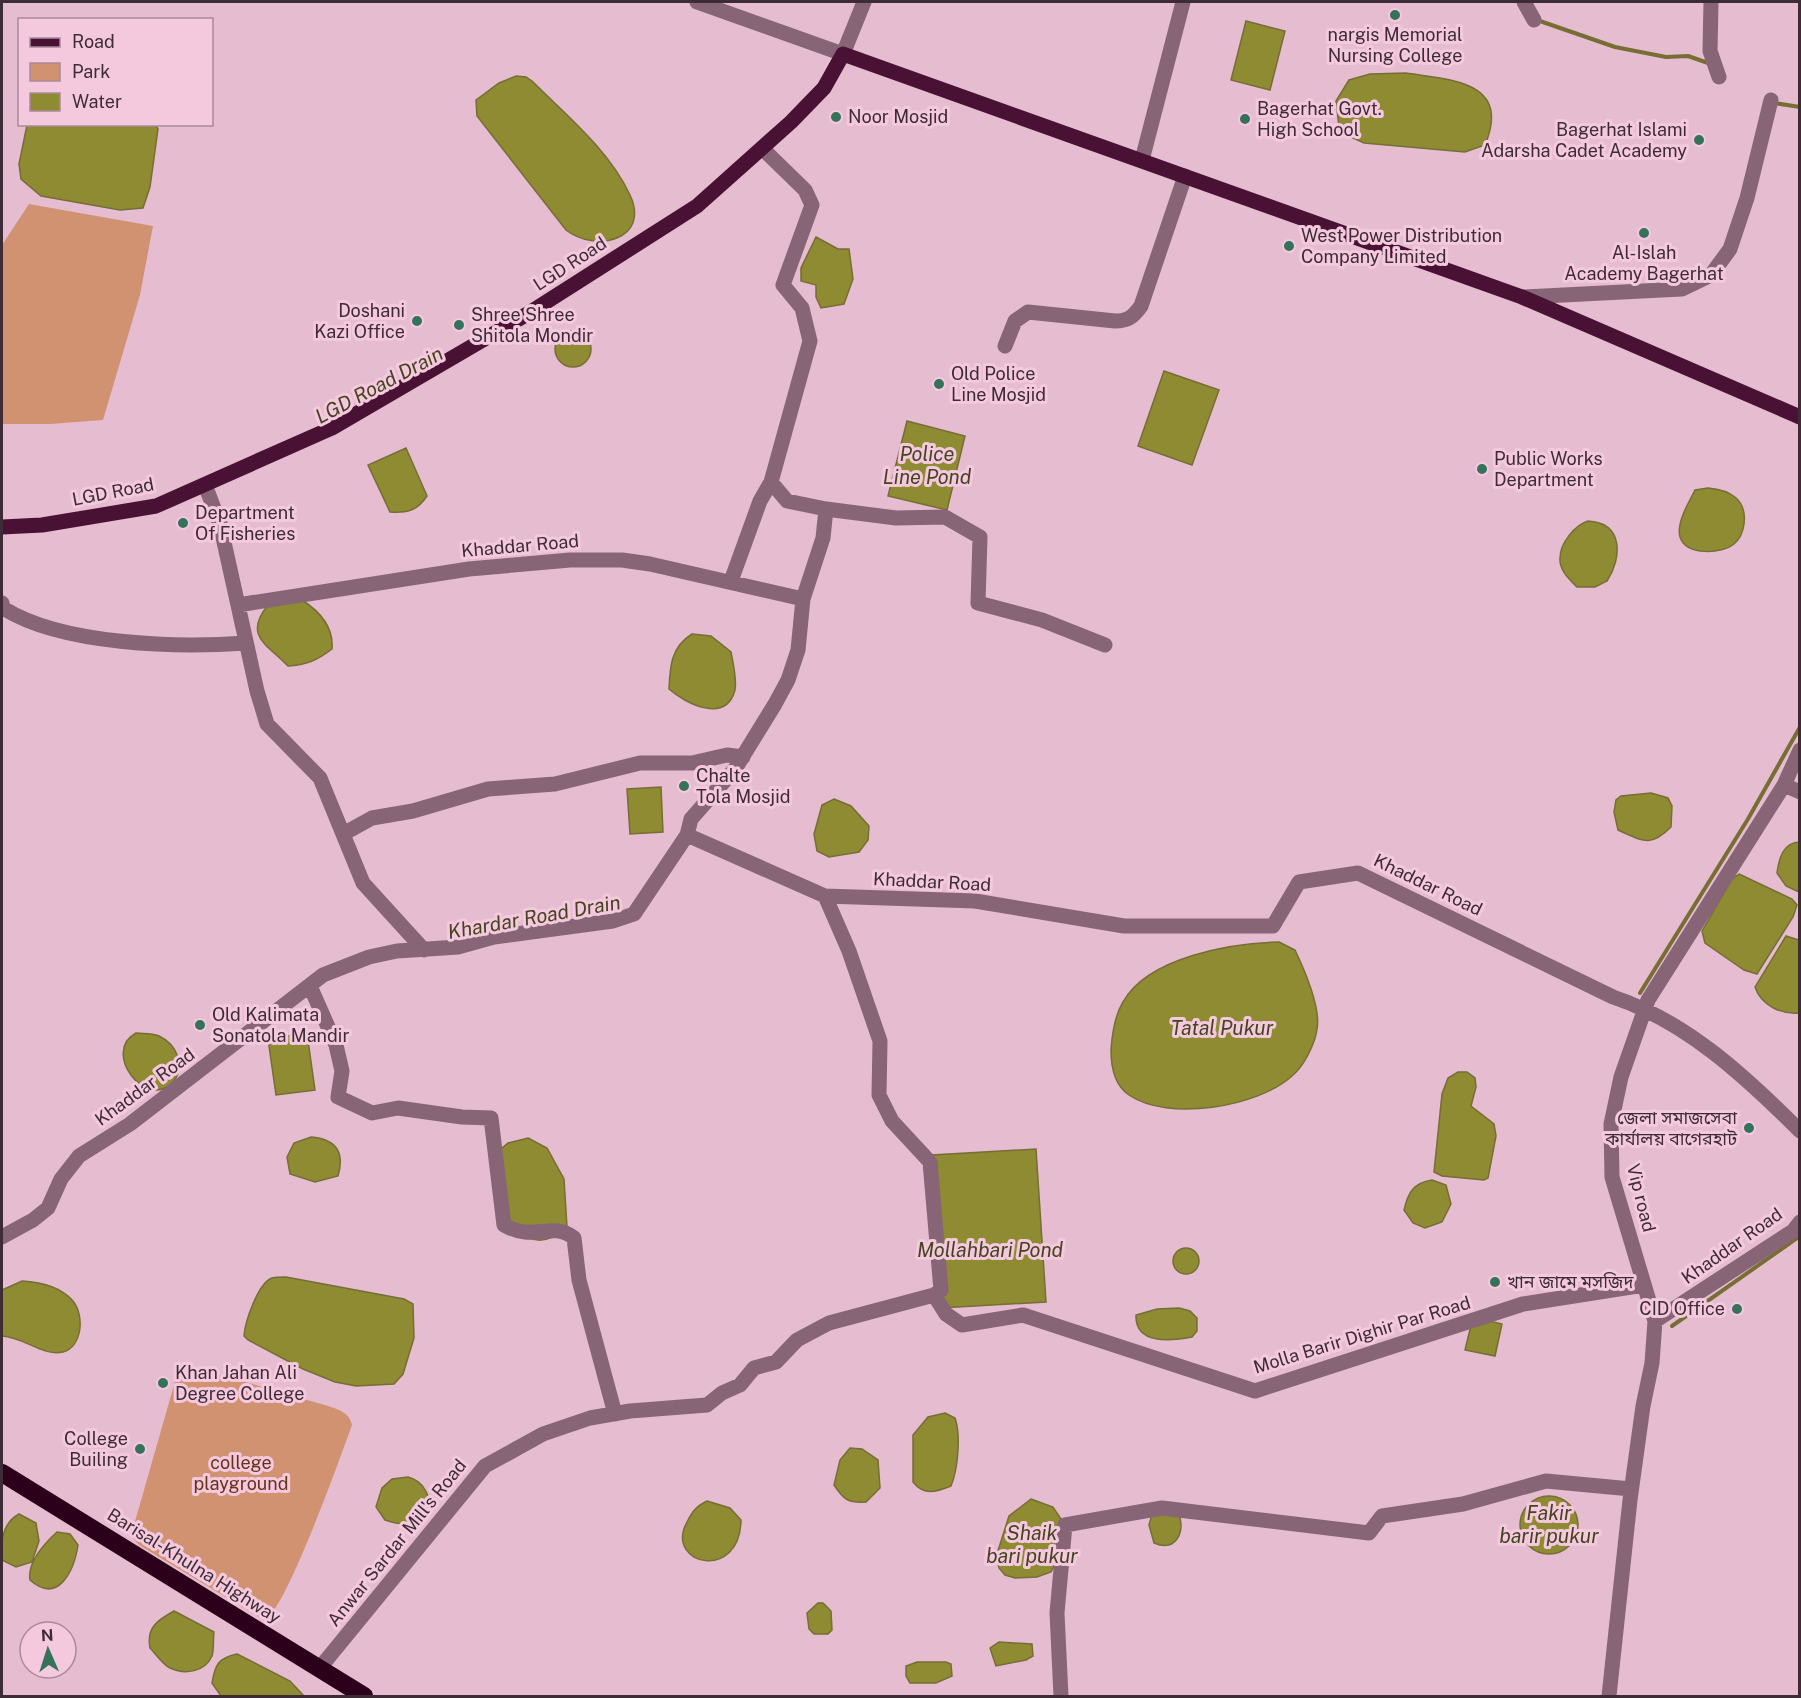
<svg xmlns="http://www.w3.org/2000/svg" width="1801" height="1698" font-family="'Public Sans','Noto Sans Bengali',sans-serif">
<rect width="100%" height="100%" fill="#e6bcd1"/>
<!-- green -->
<path fill="#d19272" d="M29 204 153 226 140 295 103 420 50 424H2V245Z
M187 1365 328 1406C339 1410 349 1412 352 1425 341 1456 288 1603 267 1618L259 1617 139 1545 133 1538 134 1525 178 1371Z"/>
<!-- water -->
<path fill="#8e8b33" stroke="#766e34" stroke-width="1.5" d="M1246 21 1285 31 1270 90 1231 80Z
M1406 73C1451 80 1512 81 1485 145L1465 152 1364 143 1346 135 1339 127 1336 101 1349 80 1370 74Z
M516 76 526 77 532 81C566 115 609 150 630 195 651 240 595 253 566 230L477 116 476 100 499 83Z
M156 125 158 129 150 187 143 208 120 210 41 196 21 179 19 164 27 125Z
M816 237 838 249H849L853 279 844 304 821 308 816 297V285L801 281V268Z
M555 349a18 18 0 1 1 36 0a18 18 0 1 1-36 0Z
M1164 371 1219 390 1192 465 1138 446Z
M907 421 965 436 947 510 888 496Z
M406 448 427 496C417 511 407 513 390 512L368 465Z
M1708 488C1731 490 1747 500 1744 524 1743 532 1740 539 1734 544 1722 554 1686 556 1680 537 1676 523 1689 502 1695 490Z
M1588 521C1624 523 1622 558 1607 581L1595 587H1577C1569 579 1559 570 1560 558 1560 543 1575 525 1588 521Z
M302 600C319 611 334 627 332 649 318 660 306 665 288 666 267 644 243 636 268 605Z
M692 634 711 636 731 652C733 663 737 679 735 690 726 724 686 704 669 689 670 666 671 647 692 634Z
M661 787 663 832 630 834 627 789Z
M1651 793 1668 798 1672 806 1671 827C1650 848 1643 841 1618 830L1614 812 1616 800 1621 796Z
M834 799 851 806 869 826 868 840 859 852 829 857 817 851 814 834 822 805Z
M1799 842H1800L1799 892 1786 886 1777 873C1779 858 1783 843 1799 842Z
M1739 874 1792 899 1797 905 1793 917 1757 974 1744 970 1705 943 1702 931 1732 879Z
M1786 936 1799 940 1800 1013C1781 1015 1761 1005 1755 987Z
M1279 942 1295 950C1304 969 1321 1008 1317 1029 1315 1044 1304 1066 1292 1076 1258 1107 1168 1122 1129 1095 1114 1085 1111 1067 1111 1050 1112 1035 1115 1015 1123 1002 1148 957 1232 943 1279 942Z
M136 1033C144 1034 151 1033 159 1036 176 1044 187 1066 173 1082 146 1111 101 1052 136 1033Z
M307 1033 315 1090 276 1095 268 1039Z
M1458 1072H1467L1475 1078 1476 1087 1471 1106 1494 1124 1496 1136 1488 1178 1484 1180 1442 1176 1434 1172 1442 1094 1448 1078Z
M311 1137C336 1139 345 1152 338 1176L315 1182 290 1174 287 1157 294 1143Z
M528 1138 547 1148 564 1179 567 1227C546 1246 531 1243 510 1227L501 1149 508 1143Z
M1036 1149 1046 1302 941 1308 932 1155Z
M1432 1180 1446 1185 1451 1204 1442 1222 1425 1228 1413 1223 1404 1210C1408 1193 1413 1183 1432 1180Z
M1173 1261a13 13 0 1 1 26 0a13 13 0 1 1-26 0Z
M286 1277 404 1299 413 1304 414 1338 403 1374 394 1384 356 1386 335 1382 303 1369 248 1340 244 1336C245 1322 258 1283 272 1278 276 1277 282 1277 286 1277Z
M22 1281C41 1282 60 1286 73 1301 85 1316 82 1347 63 1352 44 1357 24 1337 2 1336V1290Z
M1179 1308 1190 1311 1197 1318V1331L1192 1337C1171 1341 1135 1345 1136 1315L1157 1309Z
M1473 1317 1502 1324 1495 1356 1465 1350Z
M945 1413 955 1418C961 1435 958 1469 951 1486 936 1492 924 1496 913 1482V1435L928 1417Z
M850 1448 862 1449 878 1460 880 1488 866 1502C848 1503 844 1500 834 1485L840 1460Z
M408 1477C439 1485 439 1539 385 1520L376 1507 382 1488 392 1479Z
M1520 1525a29 29 0 1 1 58 0a29 29 0 1 1-58 0Z
M1031 1499 1053 1507 1065 1525 1059 1557 1051 1572 1037 1577 1015 1578 1005 1575 999 1568 996 1557 1009 1516Z
M707 1501 730 1508 741 1520C740 1582 666 1565 686 1524 692 1512 695 1507 707 1501Z
M19 1514 36 1523 39 1541 32 1562 16 1567 2 1560C1 1543 1 1524 19 1514Z
M1152 1514H1179C1185 1533 1176 1552 1154 1543L1149 1525Z
M57 1532 70 1534 78 1545C74 1571 58 1605 30 1580 27 1562 45 1543 57 1532Z
M818 1603H823L831 1611 832 1630 828 1634H814L809 1629 807 1613Z
M174 1611 214 1632C213 1640 214 1650 212 1656 205 1672 185 1675 170 1668 162 1664 156 1654 150 1648 146 1627 158 1620 174 1611Z
M999 1642 1032 1644 1033 1656 1026 1660 996 1666 990 1648Z
M237 1654 290 1681 304 1696H221L212 1683C215 1665 218 1658 237 1654Z
M917 1662H946L951 1664 952 1676 936 1683H910L906 1676V1666Z"/>
<g fill="none" stroke-linecap="round" stroke-linejoin="round">
<!-- stream -->
<path stroke="#766e34" stroke-width="4" d="M1537 20 1615 47 1666 57 1688 56 1708 63
M1774 103 1800 107
M1640 993 1748 819 1800 727
M1672 1326 1800 1236"/>
<!-- minor -->
<path stroke="#876576" stroke-width="15" d="M697 2 843 54 864 2
M1524 2 1534 20
M1711 2 1710 51 1719 77
M762 148 805 190 812 205 783 285 802 308 810 341 771 482 787 501 826 509 896 518 945 517 980 537 978 603 1042 620 1105 645
M1142 160 1183 2
M1522 297 1682 289 1711 275 1730 249 1747 198 1771 100
M1005 346 1015 321 1028 312 1115 321C1128 321 1133 317 1141 306L1185 176
M205 485 220 524 257 691 267 724 320 778 363 883 424 950
M731 581 760 501 771 482
M2 603 3 608C62 645 177 648 246 643
M238 605 469 569 570 560H622L650 564 803 599 823 538 826 509
M1784 785 1800 792
M343 834 372 818 413 811 488 789 555 784 640 763H692L727 755 743 757
M825 896 975 901 1124 926H1273L1299 882 1358 873 1613 997C1686 1021 1746 1077 1800 1131
M310 986 336 1045 342 1071 338 1097 372 1113 398 1108 462 1117 491 1118 504 1225C535 1243 551 1220 574 1238L579 1280 615 1414
M2 1237 33 1220 48 1208 61 1179 79 1156 130 1124 323 975 369 957 397 951 458 947 494 937 613 921 634 914 687 835 691 819 735 769 775 704 788 680 798 650 803 599
M934 1295 946 1314 962 1325 1023 1315 1255 1391 1523 1304 1644 1285
M1655 1321 1793 1231 1800 1222
M319 1669 485 1466 543 1434 590 1418 630 1411 707 1405 722 1393 740 1385 754 1368 776 1362 797 1340 829 1323 934 1295 941 1290 930 1162 892 1121 879 1095 880 1041 849 951 825 896 687 835
M1061 1696 1057 1613 1065 1525 1162 1508 1369 1533 1382 1516 1463 1504 1546 1481 1631 1489
M1609 1696 1630 1500 1643 1406 1652 1363 1655 1321 1612 1177 1611 1124 1621 1077 1648 1000 1784 785 1800 750"/>
<!-- major -->
<path stroke="#491133" stroke-width="15" d="M2 527 42 525 156 506 332 428 529 313 697 206 791 122 824 88 843 54 1522 297 1800 417"/>
<!-- highway -->
<path stroke="#2c001b" stroke-width="18" d="M2 1473 364 1696"/>
</g>
<!-- markers -->
<g fill="#35715b" stroke="#f4c9de" stroke-width="2">
<circle cx="1395" cy="15" r="6"/>
<circle cx="836" cy="117" r="6"/>
<circle cx="1245" cy="119" r="6"/>
<circle cx="1699" cy="140" r="6"/>
<circle cx="1644" cy="233" r="6"/>
<circle cx="1289" cy="246" r="6"/>
<circle cx="417" cy="321" r="6"/>
<circle cx="459" cy="325" r="6"/>
<circle cx="939" cy="384" r="6"/>
<circle cx="1482" cy="469" r="6"/>
<circle cx="183" cy="523" r="6"/>
<circle cx="684" cy="786" r="6"/>
<circle cx="200" cy="1025" r="6"/>
<circle cx="1749" cy="1128" r="6"/>
<circle cx="1495" cy="1282" r="6"/>
<circle cx="1737" cy="1309" r="6"/>
<circle cx="163" cy="1383" r="6"/>
<circle cx="140" cy="1449" r="6"/>
</g>
<g text-anchor="middle" stroke-width="6" stroke-linejoin="round" paint-order="stroke">
<!-- poi labels -->
<g font-size="18" fill="#3d2c35" stroke="#f4c9de" text-anchor="start">
<text x="1395" y="41" text-anchor="middle">nargis Memorial<tspan x="1395" dy="21">Nursing College</tspan></text>
<text x="1257" y="115">Bagerhat Govt.<tspan x="1257" dy="21">High School</tspan></text>
<text x="848" y="123">Noor Mosjid</text>
<text x="1687" y="136" text-anchor="end">Bagerhat Islami<tspan x="1687" dy="21">Adarsha Cadet Academy</tspan></text>
<text x="1301" y="242">West Power Distribution<tspan x="1301" dy="21">Company Limited</tspan></text>
<text x="1644" y="259" text-anchor="middle">Al-Islah<tspan x="1644" dy="21">Academy Bagerhat</tspan></text>
<text x="405" y="317" text-anchor="end">Doshani<tspan x="405" dy="21">Kazi Office</tspan></text>
<text x="471" y="321">Shree Shree<tspan x="471" dy="21">Shitola Mondir</tspan></text>
<text x="951" y="380">Old Police<tspan x="951" dy="21">Line Mosjid</tspan></text>
<text x="1494" y="465">Public Works<tspan x="1494" dy="21">Department</tspan></text>
<text x="195" y="519">Department<tspan x="195" dy="21">Of Fisheries</tspan></text>
<text x="696" y="782">Chalte<tspan x="696" dy="21">Tola Mosjid</tspan></text>
<text x="212" y="1021">Old Kalimata<tspan x="212" dy="21">Sonatola Mandir</tspan></text>
<text x="1737" y="1124" text-anchor="end">জেলা সমাজসেবা<tspan x="1737" dy="21">কার্যালয় বাগেরহাট</tspan></text>
<text x="1507" y="1288">খান জামে মসজিদ</text>
<text x="1725" y="1315" text-anchor="end">CID Office</text>
<text x="175" y="1379">Khan Jahan Ali<tspan x="175" dy="21">Degree College</tspan></text>
<text x="128" y="1445" text-anchor="end">College<tspan x="128" dy="21">Builing</tspan></text>
</g>
<!-- street labels -->
<g font-size="18" fill="#3d2c35" stroke="#f4c9de">
<text transform="translate(570 264) rotate(-33)" y="6">LGD Road</text>
<text transform="translate(113 492) rotate(-11)" y="6">LGD Road</text>
<text transform="translate(520 546) rotate(-5)" y="6">Khaddar Road</text>
<text transform="translate(932 882) rotate(3)" y="6">Khaddar Road</text>
<text transform="translate(1428 885) rotate(26)" y="6">Khaddar Road</text>
<text transform="translate(145 1087) rotate(-36)" y="6">Khaddar Road</text>
<text transform="translate(1641 1198) rotate(76)" y="6">Vip road</text>
<text transform="translate(1732 1246) rotate(-35)" y="6">Khaddar Road</text>
<text transform="translate(1362 1335) rotate(-17)" y="6">Molla Barir Dighir Par Road</text>
<text transform="translate(397 1543) rotate(-51)" y="6">Anwar Sardar Mill's Road</text>
<text transform="translate(194 1566) rotate(32)" y="6">Barisal-Khulna Highway</text>
</g>
<!-- park labels -->
<g font-size="18" fill="#653216" stroke="#f4c9de">
<text x="241" y="1469">college<tspan x="241" dy="21">playground</tspan></text>
</g>
<!-- water labels -->
<g font-size="20" font-style="italic" fill="#45441f" stroke="#f4c9de">
<text transform="translate(379 385) rotate(-28)" y="7">LGD Road Drain</text>
<text x="927" y="461">Police<tspan x="927" dy="23">Line Pond</tspan></text>
<text transform="translate(534 917) rotate(-10)" y="7">Khardar Road Drain</text>
<text x="1222" y="1035">Tatal Pukur</text>
<text x="990" y="1257">Mollahbari Pond</text>
<text x="1549" y="1520">Fakir<tspan x="1549" dy="23">barir pukur</tspan></text>
<text x="1032" y="1540">Shaik<tspan x="1032" dy="23">bari pukur</tspan></text>
</g>
</g>
<!-- border -->
<rect width="1801" height="1698" fill="none" stroke="#3d2c35" stroke-width="6"/>
<!-- legend -->
<rect x="18" y="18" width="195" height="108" fill="#f4c9de" stroke="#ab8a9a" stroke-width="1.5"/>
<rect x="30" y="38" width="30" height="9" fill="#491133" stroke="#ab8a9a" stroke-width="1.5"/>
<text x="72" y="48" font-size="18" fill="#3d2c35">Road</text>
<rect x="30" y="63" width="30" height="18" fill="#d19272" stroke="#ab8a9a" stroke-width="1.5"/>
<text x="72" y="78" font-size="18" fill="#3d2c35">Park</text>
<rect x="30" y="93" width="30" height="18" fill="#8e8b33" stroke="#ab8a9a" stroke-width="1.5"/>
<text x="72" y="108" font-size="18" fill="#3d2c35">Water</text>
<!-- north arrow -->
<g transform="translate(48 1650) rotate(357)"><circle r="28" fill="#f4c9de" stroke="#ab8a9a" stroke-width="1.5"/>
<path d="M0-4.5L10 22L0 15L-10 22Z" fill="#35715b"/>
<text y="-9" font-size="16" font-weight="bold" text-anchor="middle" fill="#3d2c35">N</text>
</g>
</svg>
